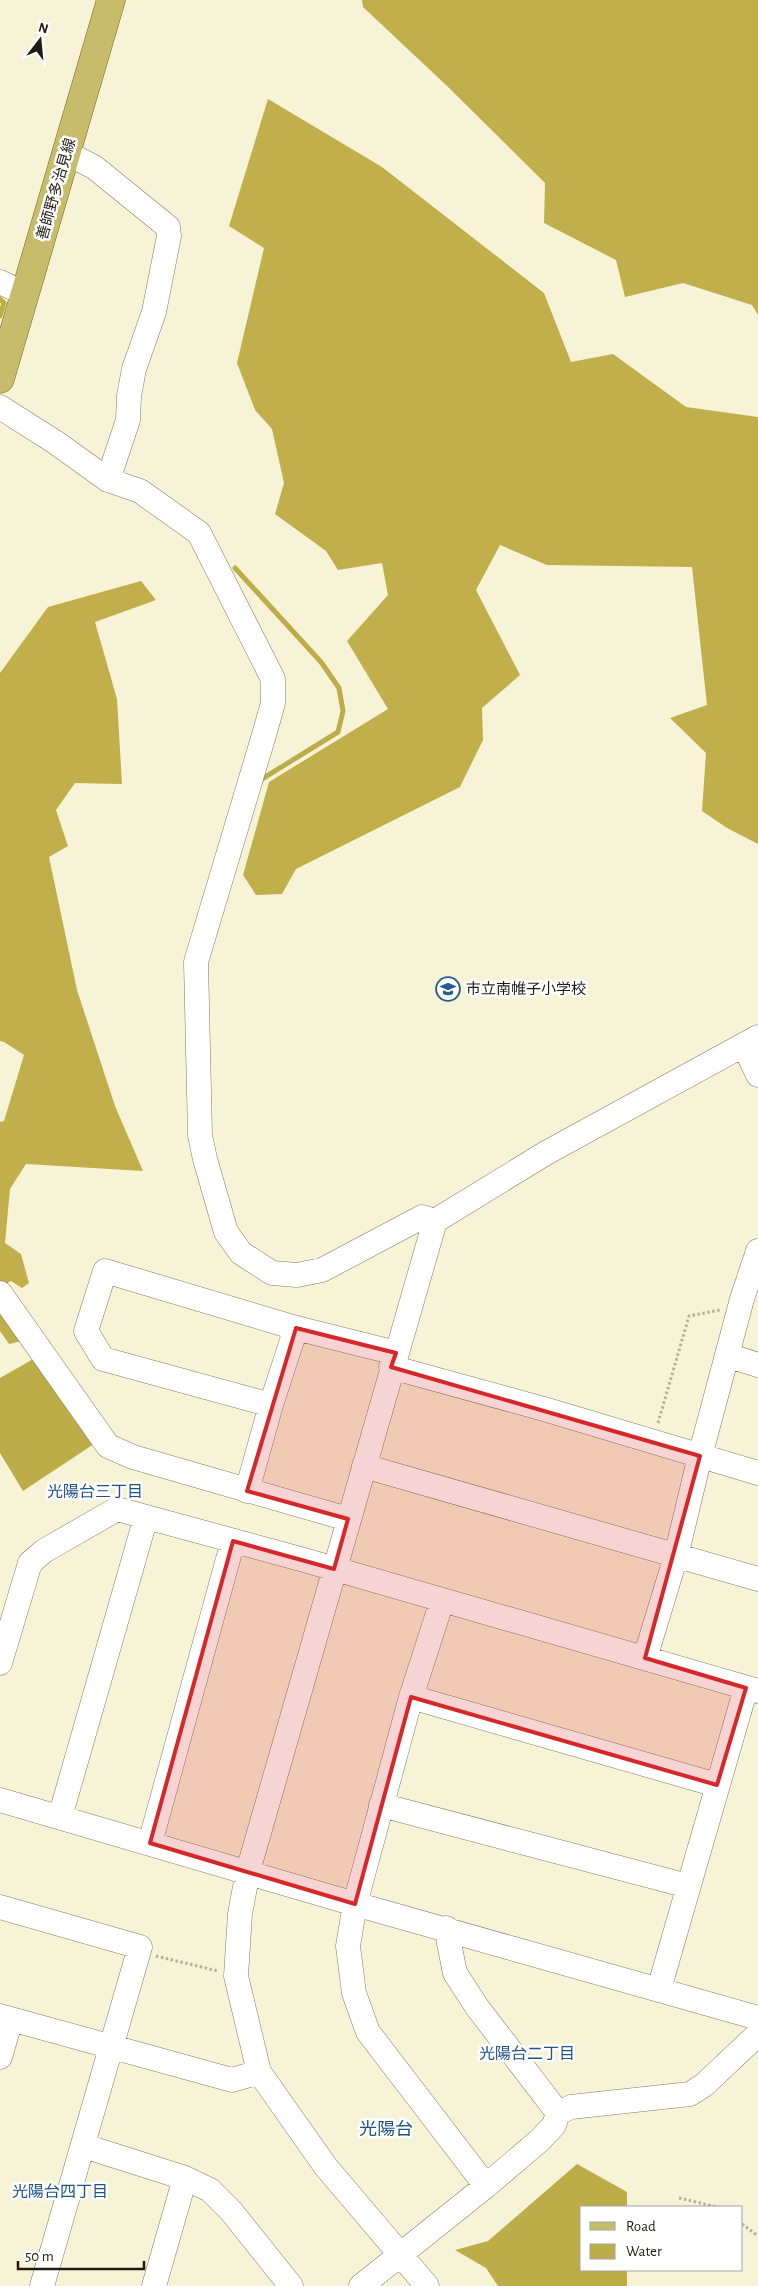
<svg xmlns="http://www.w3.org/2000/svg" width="758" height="2286" font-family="'Alegreya Sans','Noto Sans JP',sans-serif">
<rect width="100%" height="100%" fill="#f7f3d7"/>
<!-- forest -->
<path fill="#c0af4b" d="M362 0H758V315L752 305 683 283 625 297 616 260 544 223 545 183 446 85 363 7Z
M268 99 382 167 544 293 571 362 613 354 686 407 758 417V844L727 828 702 811 706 753 670 718 707 705 692 567 547 565 500 545 476 590 520 675 482 708 483 740 460 787 296 869 282 894 256 895 243 875 269 782 388 709 347 641 388 595 382 563 338 570 326 551 275 514 284 483 272 429 255 410 237 363 264 248 229 226Z
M141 581 156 600 95 622 117 699 122 784 75 783 56 810 68 846 49 857 77 990 115 1106 143 1171 26 1164 10 1189 5 1243 21 1254 29 1283 22 1288 11 1281 0 1288V1122L4 1121 24 1055 4 1042 0 1041V673L48 607Z
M0 1300 22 1341 9 1344 0 1331Z"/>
<!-- water -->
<path fill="#bdad48" d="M42 1354 94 1444 23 1491 0 1453V1378Z
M577 2164 627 2192V2207H582V2270H627V2286H498L486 2268 455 2250 488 2241Z"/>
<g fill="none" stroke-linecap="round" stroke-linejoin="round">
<!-- stream -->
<path stroke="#bdad48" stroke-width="5" d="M0 299 4 303 0 316
M235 568 321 662 339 688 343 711 338 732 262 779 260 783"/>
<!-- minor casing -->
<g stroke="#807c64" stroke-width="25">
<path id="minor" d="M66 153 94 167 168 227 169 236 154 312 134 369 129 396 128 420 108 480
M0 282 25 294
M0 407 55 442 108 480 140 491 199 533 273 679V703L264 735 196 962 200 1135 205 1159 226 1232 241 1253 272 1273 297 1275 322 1270 422 1217 435 1221
M744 1045 758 1075
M0 1293 108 1446 133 1457 348 1519
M727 1355 758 1365
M391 1367 544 1409 758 1473
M271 1405 103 1359 86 1331 105 1271 296 1328 396 1353
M364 1466 758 1579
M247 1491 271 1405 296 1328
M442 1601 411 1697 355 1904 348 1946 354 1993 368 2032 486 2186
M645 1658 676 1556 700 1456 742 1299 758 1251
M0 1663 30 1563 44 1551 117 1509 304 1560 758 1691
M411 1697 717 1785
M0 1800 355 1904 758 2018
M381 1805 688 1886
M60 1817 146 1517
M150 1843 233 1541
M0 1907 140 1947 42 2286
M446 1928 455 1973 477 2007 558 2113
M659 1989 746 1688
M0 2016 232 2080 259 2072
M0 2057 11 2019
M84 2146 185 2178 210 2190 231 2211 291 2286
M154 2286 185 2178
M361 2286 486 2186 540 2140 554 2125 558 2113 571 2107 690 2094 704 2085 758 2034
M427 2286 326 2167 259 2072 236 1976 240 1914 248 1871 435 1221 546 1153 758 1037"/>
</g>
<!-- major casing -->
<g stroke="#73670c" stroke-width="29">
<path id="major" d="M0 379 111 0"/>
</g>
<!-- path -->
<path stroke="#b4b09a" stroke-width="3" stroke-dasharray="2.5 2.5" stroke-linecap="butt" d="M658 1423 689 1316 720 1310
M156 1956 218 1971
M679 2198 717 2207
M742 2224 758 2236"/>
<!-- minor -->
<use href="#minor" stroke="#fff" stroke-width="24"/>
<!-- major -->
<use href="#major" stroke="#c7bc6b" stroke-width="28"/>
</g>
<!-- marked area -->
<path fill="#d62828" fill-opacity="0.2" stroke="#d62828" stroke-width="4" stroke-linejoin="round" d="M296 1328 396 1353 391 1367 700 1456 645 1658 746 1688 717 1785 411 1697 355 1904 150 1843 233 1541 334 1569 348 1519 247 1491Z"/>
<!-- icons -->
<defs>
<g id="school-ring" transform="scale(1.25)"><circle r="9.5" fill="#fff" stroke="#225d94" stroke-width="1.5"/><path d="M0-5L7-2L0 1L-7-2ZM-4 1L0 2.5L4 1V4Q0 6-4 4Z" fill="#225d94"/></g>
</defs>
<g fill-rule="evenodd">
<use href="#school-ring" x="448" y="989"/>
</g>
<g text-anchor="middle" stroke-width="5" stroke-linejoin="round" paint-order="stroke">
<!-- street labels -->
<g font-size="15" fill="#1e1c13" stroke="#fff">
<text transform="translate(56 189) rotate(-74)" y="5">善師野多治見線</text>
</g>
<!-- poi labels -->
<g font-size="15" fill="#1e1c13" stroke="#fff" text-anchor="start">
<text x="466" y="994">市立南帷子小学校</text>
</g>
<!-- neighbourhood labels -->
<g font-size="16" fill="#1d5385" stroke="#fff">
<text x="95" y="1497">光陽台三丁目</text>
<text x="527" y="2059">光陽台二丁目</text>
<text x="60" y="2197">光陽台四丁目</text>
</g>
<!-- quarter labels -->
<g font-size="18" fill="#1d5385" stroke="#fff">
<text x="386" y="2135">光陽台</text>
</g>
</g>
<!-- legend -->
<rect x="580" y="2206" width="162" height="65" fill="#ffffff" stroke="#a5a4a1"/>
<rect x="590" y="2222" width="25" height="8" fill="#c7bc6b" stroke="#a5a4a1"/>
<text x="626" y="2231" font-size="15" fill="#1e1c13">Road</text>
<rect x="590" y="2244" width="25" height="15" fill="#bdad48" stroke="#a5a4a1"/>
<text x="626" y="2256" font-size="15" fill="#1e1c13">Water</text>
<!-- north arrow -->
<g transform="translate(40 40) rotate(16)" stroke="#ffffff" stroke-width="4" paint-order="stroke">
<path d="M0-4L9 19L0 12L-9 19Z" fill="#1e1c13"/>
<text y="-8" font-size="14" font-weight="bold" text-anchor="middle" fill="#1e1c13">N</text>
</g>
<!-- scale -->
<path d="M18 2261v8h126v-8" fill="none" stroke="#1e1c13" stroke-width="2.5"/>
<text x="25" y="2261" font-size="15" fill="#1e1c13" stroke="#ffffff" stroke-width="4" paint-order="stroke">50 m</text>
</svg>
